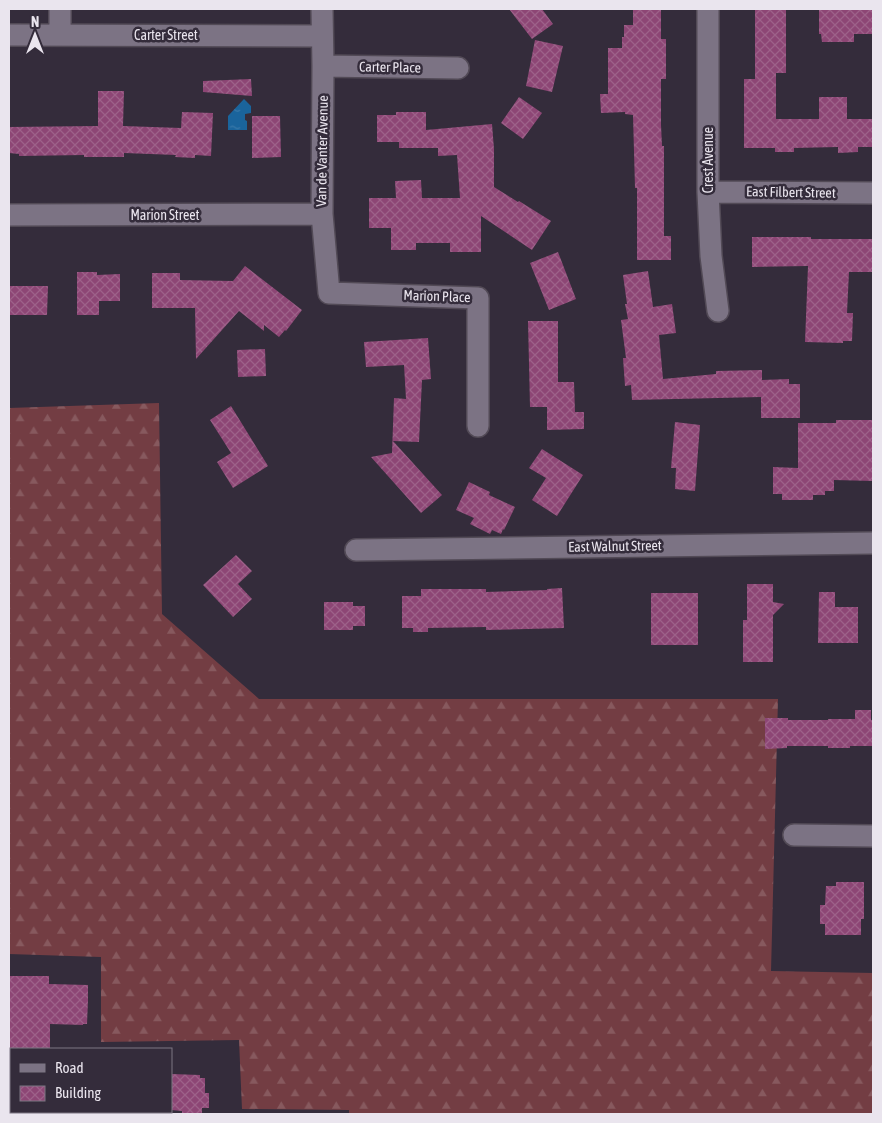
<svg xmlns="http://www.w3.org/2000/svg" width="882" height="1123" font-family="'Asap Condensed',sans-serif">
<defs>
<pattern id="forest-firs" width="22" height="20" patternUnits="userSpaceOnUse" patternTransform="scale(1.25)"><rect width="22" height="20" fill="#733d43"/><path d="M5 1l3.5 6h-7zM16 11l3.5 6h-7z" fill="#87595e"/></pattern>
<pattern id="water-ripples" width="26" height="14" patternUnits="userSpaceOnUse" patternTransform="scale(1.25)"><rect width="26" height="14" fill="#1a649c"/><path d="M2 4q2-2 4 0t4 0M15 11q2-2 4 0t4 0" fill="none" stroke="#3b7aaa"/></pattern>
<pattern id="building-cross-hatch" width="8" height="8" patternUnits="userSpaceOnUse" patternTransform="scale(1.25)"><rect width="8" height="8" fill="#8d4675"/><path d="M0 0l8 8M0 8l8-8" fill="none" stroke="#9d6189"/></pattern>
</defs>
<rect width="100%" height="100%" fill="#342c3b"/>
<!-- forest -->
<path fill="url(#forest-firs)" d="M159 403 162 614 259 699H778L771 971 873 973V1114H349V1110L242 1109 239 1040 101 1042V957L9 954V408Z"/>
<!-- water -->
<path fill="url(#water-ripples)" d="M244 99 251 106V113L245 114V120L247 121V130H228V116Z"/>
<!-- building -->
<path fill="url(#building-cross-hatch)" d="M509 9H542L553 24 532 39Z
M633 9H661V39H666V79H661V125L662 146H664V236H671V260H637V188H635L633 115 625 114V112L601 113 600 94H608V48H622V37H624V25H633Z
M755 9H786V73H776V119H819V97H847V119H873V147H858V152L838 153V147L794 148V152H775V148H744V79H755Z
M819 9H873V34H854V42H822L821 34H819Z
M535 40 563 46 552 92 526 86Z
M251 79 252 96 203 92V81Z
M98 91H124L123 126 181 128 182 112 213 113 211 156 195 155V158L175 157 176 155 124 153V157H84V155L19 156V154L9 153V127L98 126Z
M519 97 542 113 523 139 501 123Z
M396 112H426V130L492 124 494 149V187L518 202 519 201 551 221 532 250 481 216V252H450V243H416V250H391V228H369V198H396L395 181 421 180 422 198H460L457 155 438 156V148H399V142H377V115H396Z
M252 116H280L281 157 252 158Z
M752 237H811V239H873V272H849L847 313H853L852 341H843V343L805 342 808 266 752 267Z
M558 252 576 299 549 310 530 263Z
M245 266 302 310 286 331 285 330 279 337 264 325V331L239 311 196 359 195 308H152V273H180V280L233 281Z
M648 271 653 307 672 304 676 333 659 335 663 379 716 374V371L762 370V380L789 379V384H800V418H761V397L632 400 631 385 625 386 623 358H626L621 320 628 319 625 304H627L623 275Z
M77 272H97V275L120 274V301H99V315H77Z
M9 286H48L47 315H9Z
M528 321H558V382H574L575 412H584V429L547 430V407H530Z
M428 338 431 379 422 380 419 442 393 441 442 495 421 513 371 457 392 453 394 398 406 399 404 365 366 367 364 342Z
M265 349 266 376 238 377 237 350Z
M231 406 268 466 233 488 217 462 231 453 210 420Z
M836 420H873V481L834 480V491H825V495H813V500H782V494H773V467L798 468V423H836Z
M675 422 700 425 695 491 675 489 676 468H671Z
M542 449 583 475 557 516 532 500 546 478 529 468Z
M469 482 490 492 489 495 515 507 504 530 503 529 501 534 492 530 490 534 470 524 474 518 456 510Z
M236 555 252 571 238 584 252 599 233 617 203 585Z
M747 584H773V602L784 604 773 615V662H743V620H747Z
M562 588 564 628 486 630V627L428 628V632H413V628H402V596H421V589H486V592L547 590V589Z
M819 592H835V607H858V643H818Z
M651 593H698V645H651Z
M324 602H353V606H365V626H353V630H324Z
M855 710H871V720H873V746H850V748H828V746H787V748L765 749V718H788V720H828V719H855Z
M836 882H864V919H861V935H825V924H820V905H825L826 886H836Z
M9 976H49V984L88 985V1001L87 1024H83V1025L50 1024V1049H9Z
M171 1074 200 1075V1078H205V1093H209V1108H202V1114H182V1111L171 1110Z"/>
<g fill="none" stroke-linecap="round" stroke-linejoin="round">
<!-- minor casing -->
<g stroke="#524a56" stroke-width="24">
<path id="minor" d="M60 9V34
M322 9 323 66 322 214 329 293 478 298V426
M708 9V192L711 256 718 311
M9 35 322 36
M323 66 458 68
M708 192 873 193
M9 215 322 214
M356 550 873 543
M794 835 873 836
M9 1068H11
M41 1112V1114"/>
</g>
<!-- minor -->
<use href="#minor" stroke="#7c7384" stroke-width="21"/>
</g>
<g text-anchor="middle" stroke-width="5" stroke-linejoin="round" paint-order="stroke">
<!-- street labels -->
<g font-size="14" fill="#eae5ee" stroke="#342c3b">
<text x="166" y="40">Carter Street</text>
<text transform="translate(390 67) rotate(1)" y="5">Carter Place</text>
<text transform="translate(322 151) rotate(-89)" y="5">Van de Vanter Avenue</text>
<text transform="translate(708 160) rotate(-90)" y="5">Crest Avenue</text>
<text transform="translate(791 192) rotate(1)" y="5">East Filbert Street</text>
<text x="165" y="220">Marion Street</text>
<text transform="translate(437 296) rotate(2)" y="5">Marion Place</text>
<text transform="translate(615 546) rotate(-1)" y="5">East Walnut Street</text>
</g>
</g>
<!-- border -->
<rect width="882" height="1123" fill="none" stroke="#eae5ee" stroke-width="20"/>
<!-- legend -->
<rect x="10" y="1048" width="162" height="65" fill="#342c3b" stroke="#7d7683"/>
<rect x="20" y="1064" width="25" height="8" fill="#7c7384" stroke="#7d7683"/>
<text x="55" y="1073" font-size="15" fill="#eae5ee">Road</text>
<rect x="20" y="1086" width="25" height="15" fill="url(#building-cross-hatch)" stroke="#7d7683"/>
<text x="55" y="1098" font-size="15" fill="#eae5ee">Building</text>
<!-- north arrow -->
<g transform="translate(35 35)" stroke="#342c3b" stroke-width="4" paint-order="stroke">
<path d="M0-4L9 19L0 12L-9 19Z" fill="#eae5ee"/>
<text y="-8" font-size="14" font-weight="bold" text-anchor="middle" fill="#eae5ee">N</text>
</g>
</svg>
